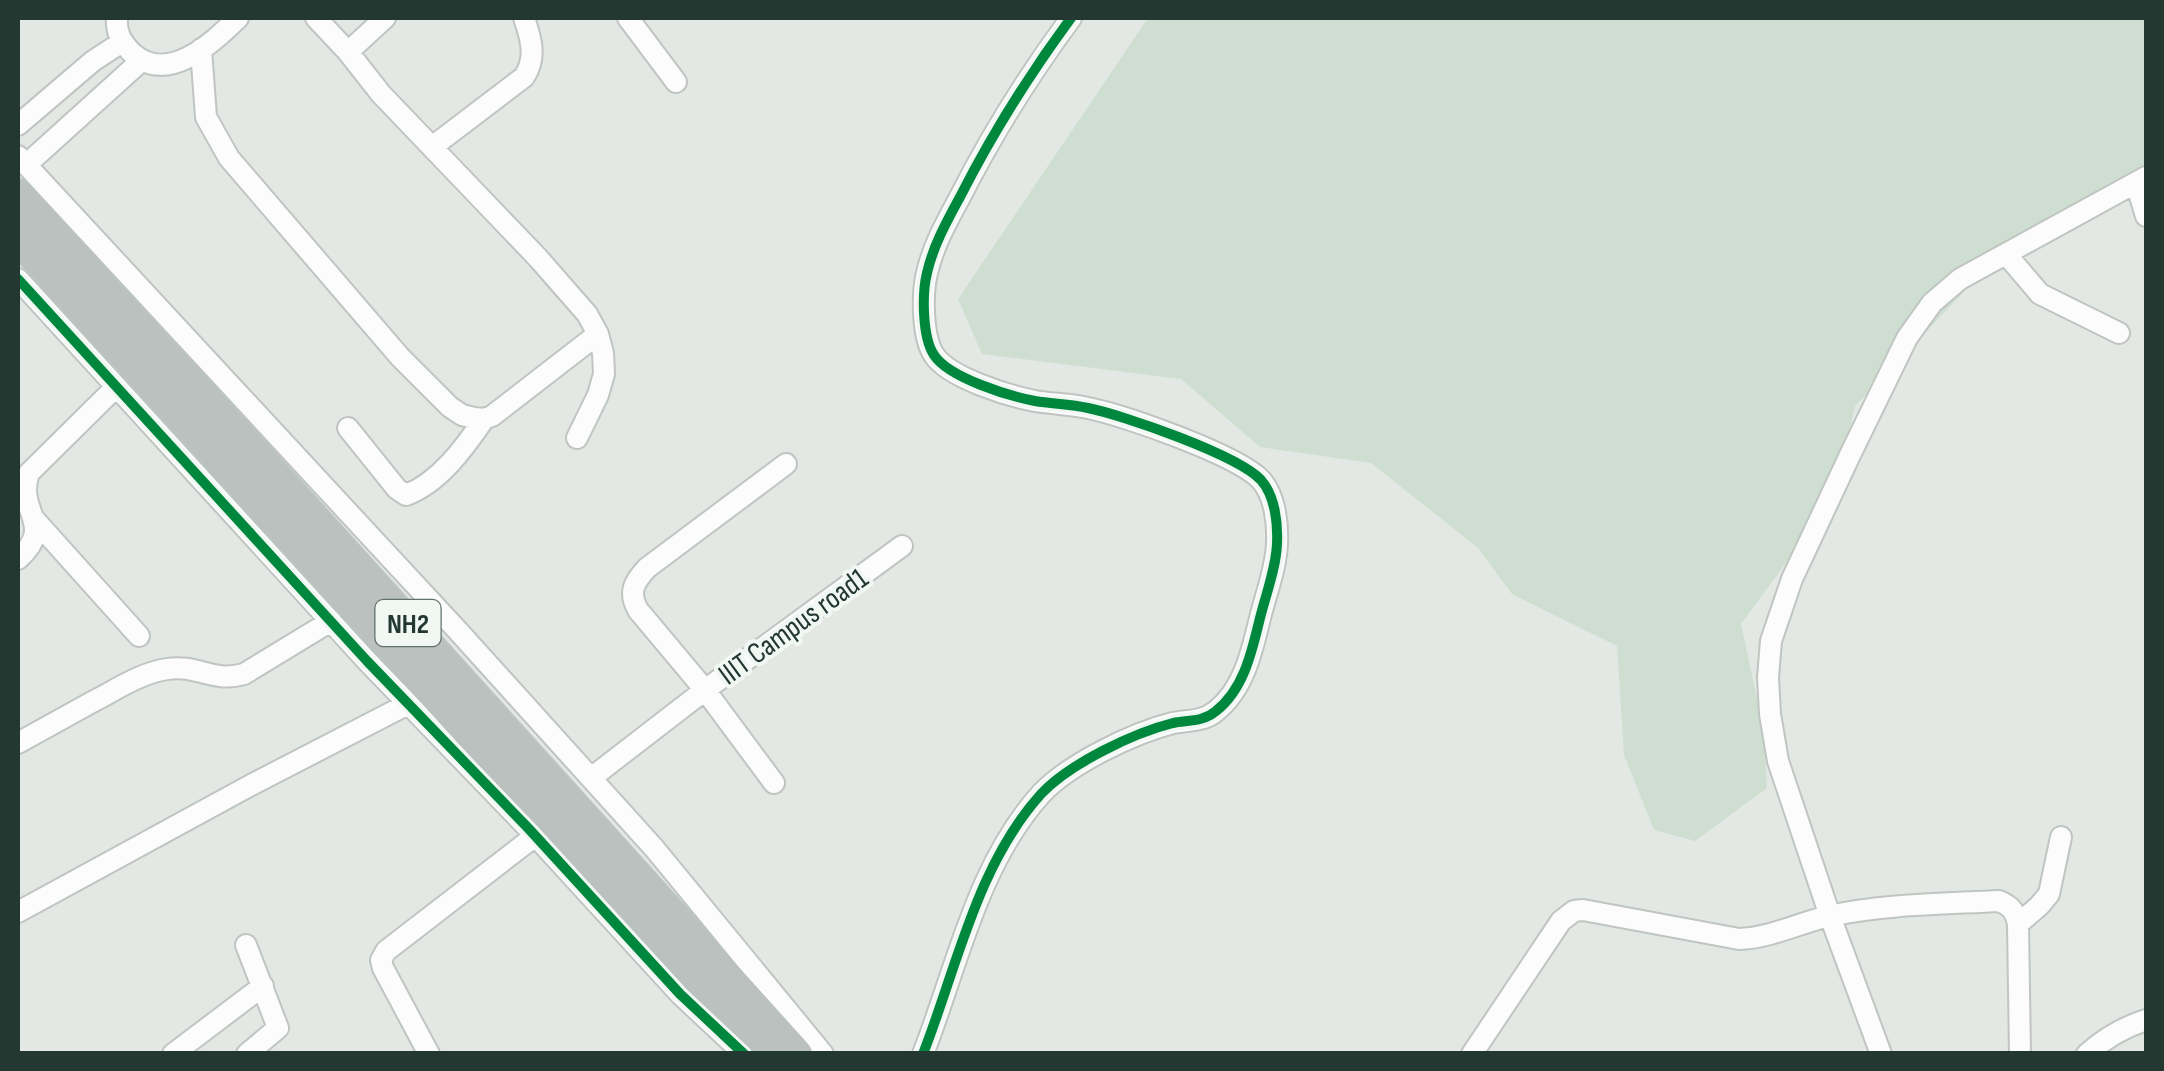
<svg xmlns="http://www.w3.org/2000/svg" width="2164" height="1071" font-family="'Sofia Sans Condensed',sans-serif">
<rect width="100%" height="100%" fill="#e3e8e5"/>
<!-- green -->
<path fill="#cedfd2" d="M1148 18H2146V167L2018 235 1855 406 1835 496 1741 624 1764 731 1767 788 1695 841 1654 830 1624 755 1617 646 1512 594 1478 548 1371 463 1260 447 1181 379 982 354 958 299Z"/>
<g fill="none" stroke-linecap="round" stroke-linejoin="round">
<!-- minor casing -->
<g stroke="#c0c5c2" stroke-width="24">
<path id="minor" d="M117 18C116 33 121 41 131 52 167 86 211 44 238 18
M316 18 348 52 381 94 538 258 587 314 598 334 603 353 604 374 598 395 577 438
M628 18 676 82
M201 49 206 117 229 158 400 357 450 407 462 415 474 418 484 419 492 416 598 334
M348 52 385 18
M18 125 93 61 122 42
M432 147 524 77C537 58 531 38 524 18
M18 156 459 632 654 848 823 1054
M26 165 141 61
M2136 183 2146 216
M2006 254 2040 294 2119 333
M18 279 367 661 529 829 680 994 744 1054
M348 428 397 489 406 495C439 483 465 447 484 419
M34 519 139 636
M18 559C57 524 15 512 29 473L116 387
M18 743C43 729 69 715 94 701 117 689 141 673 167 669 198 664 212 683 244 674L331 621
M591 778 705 690 902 546
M774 783 705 690 638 610C628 592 634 582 647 568L786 464
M18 912 251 785 408 704
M2018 924 2039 906 2049 894 2061 837
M246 945 278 1028 247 1054
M173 1054 263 986
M429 1054 383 968 381 960 386 951 535 836
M923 1054C957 967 977 865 1041 794 1069 764 1133 733 1173 723 1188 720 1203 722 1216 711 1244 689 1252 651 1260 618 1266 594 1276 568 1277 544 1278 523 1275 496 1261 480 1238 455 1123 415 1088 408 1070 404 1053 404 1035 401 1009 396 949 378 934 355 922 337 922 293 927 273 933 246 947 221 960 197 992 134 1029 75 1071 18
M1472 1054 1561 921 1574 911 1583 910 1739 939C1770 938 1799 923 1829 916 1884 904 1943 904 1999 901 2011 906 2015 911 2018 924L2020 1054
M1881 1054 1830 916 1778 761 1770 714 1768 677 1771 641 1792 579 1850 455 1907 338 1932 303 1960 279 2146 177
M2087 1054C2105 1038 2124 1027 2146 1020"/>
</g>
<!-- highway casing -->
<g stroke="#bcc4c1" stroke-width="34">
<path id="highway" d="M18 195 228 424 797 1054
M18 237 467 731 767 1054"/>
</g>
<!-- minor -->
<use href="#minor" stroke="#fbfcfb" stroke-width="20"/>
<!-- highway -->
<use href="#highway" stroke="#bac1bf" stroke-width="30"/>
<!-- cycleway casing -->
<g stroke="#f1f7f3" stroke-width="16">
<path id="cycleway" d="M18 279 367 661 529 829 680 994 744 1054
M923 1054C957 967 977 865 1041 794 1069 764 1133 733 1173 723 1188 720 1203 722 1216 711 1244 689 1252 651 1260 618 1266 594 1276 568 1277 544 1278 523 1275 496 1261 480 1238 455 1123 415 1088 408 1070 404 1053 404 1035 401 1009 396 949 378 934 355 922 337 922 293 927 273 933 246 947 221 960 197 992 134 1029 75 1071 18"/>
</g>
<!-- cycleway -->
<use href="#cycleway" stroke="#00873e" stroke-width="10"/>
</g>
<g text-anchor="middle" stroke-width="8" stroke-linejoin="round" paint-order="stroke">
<!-- shield labels -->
<rect fill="#f1f7f3" stroke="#61716b" stroke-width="2.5" x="375.5" y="600" width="65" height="46" rx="8"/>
<g font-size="28" font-weight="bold" fill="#233831">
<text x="408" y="633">NH2</text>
</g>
<!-- street labels -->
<g font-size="30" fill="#233831" stroke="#f1f7f3">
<text transform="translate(793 626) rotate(-36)" y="10">IIIT Campus road1</text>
</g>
</g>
<!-- border -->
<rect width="2164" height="1071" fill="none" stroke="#233831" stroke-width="40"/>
</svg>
